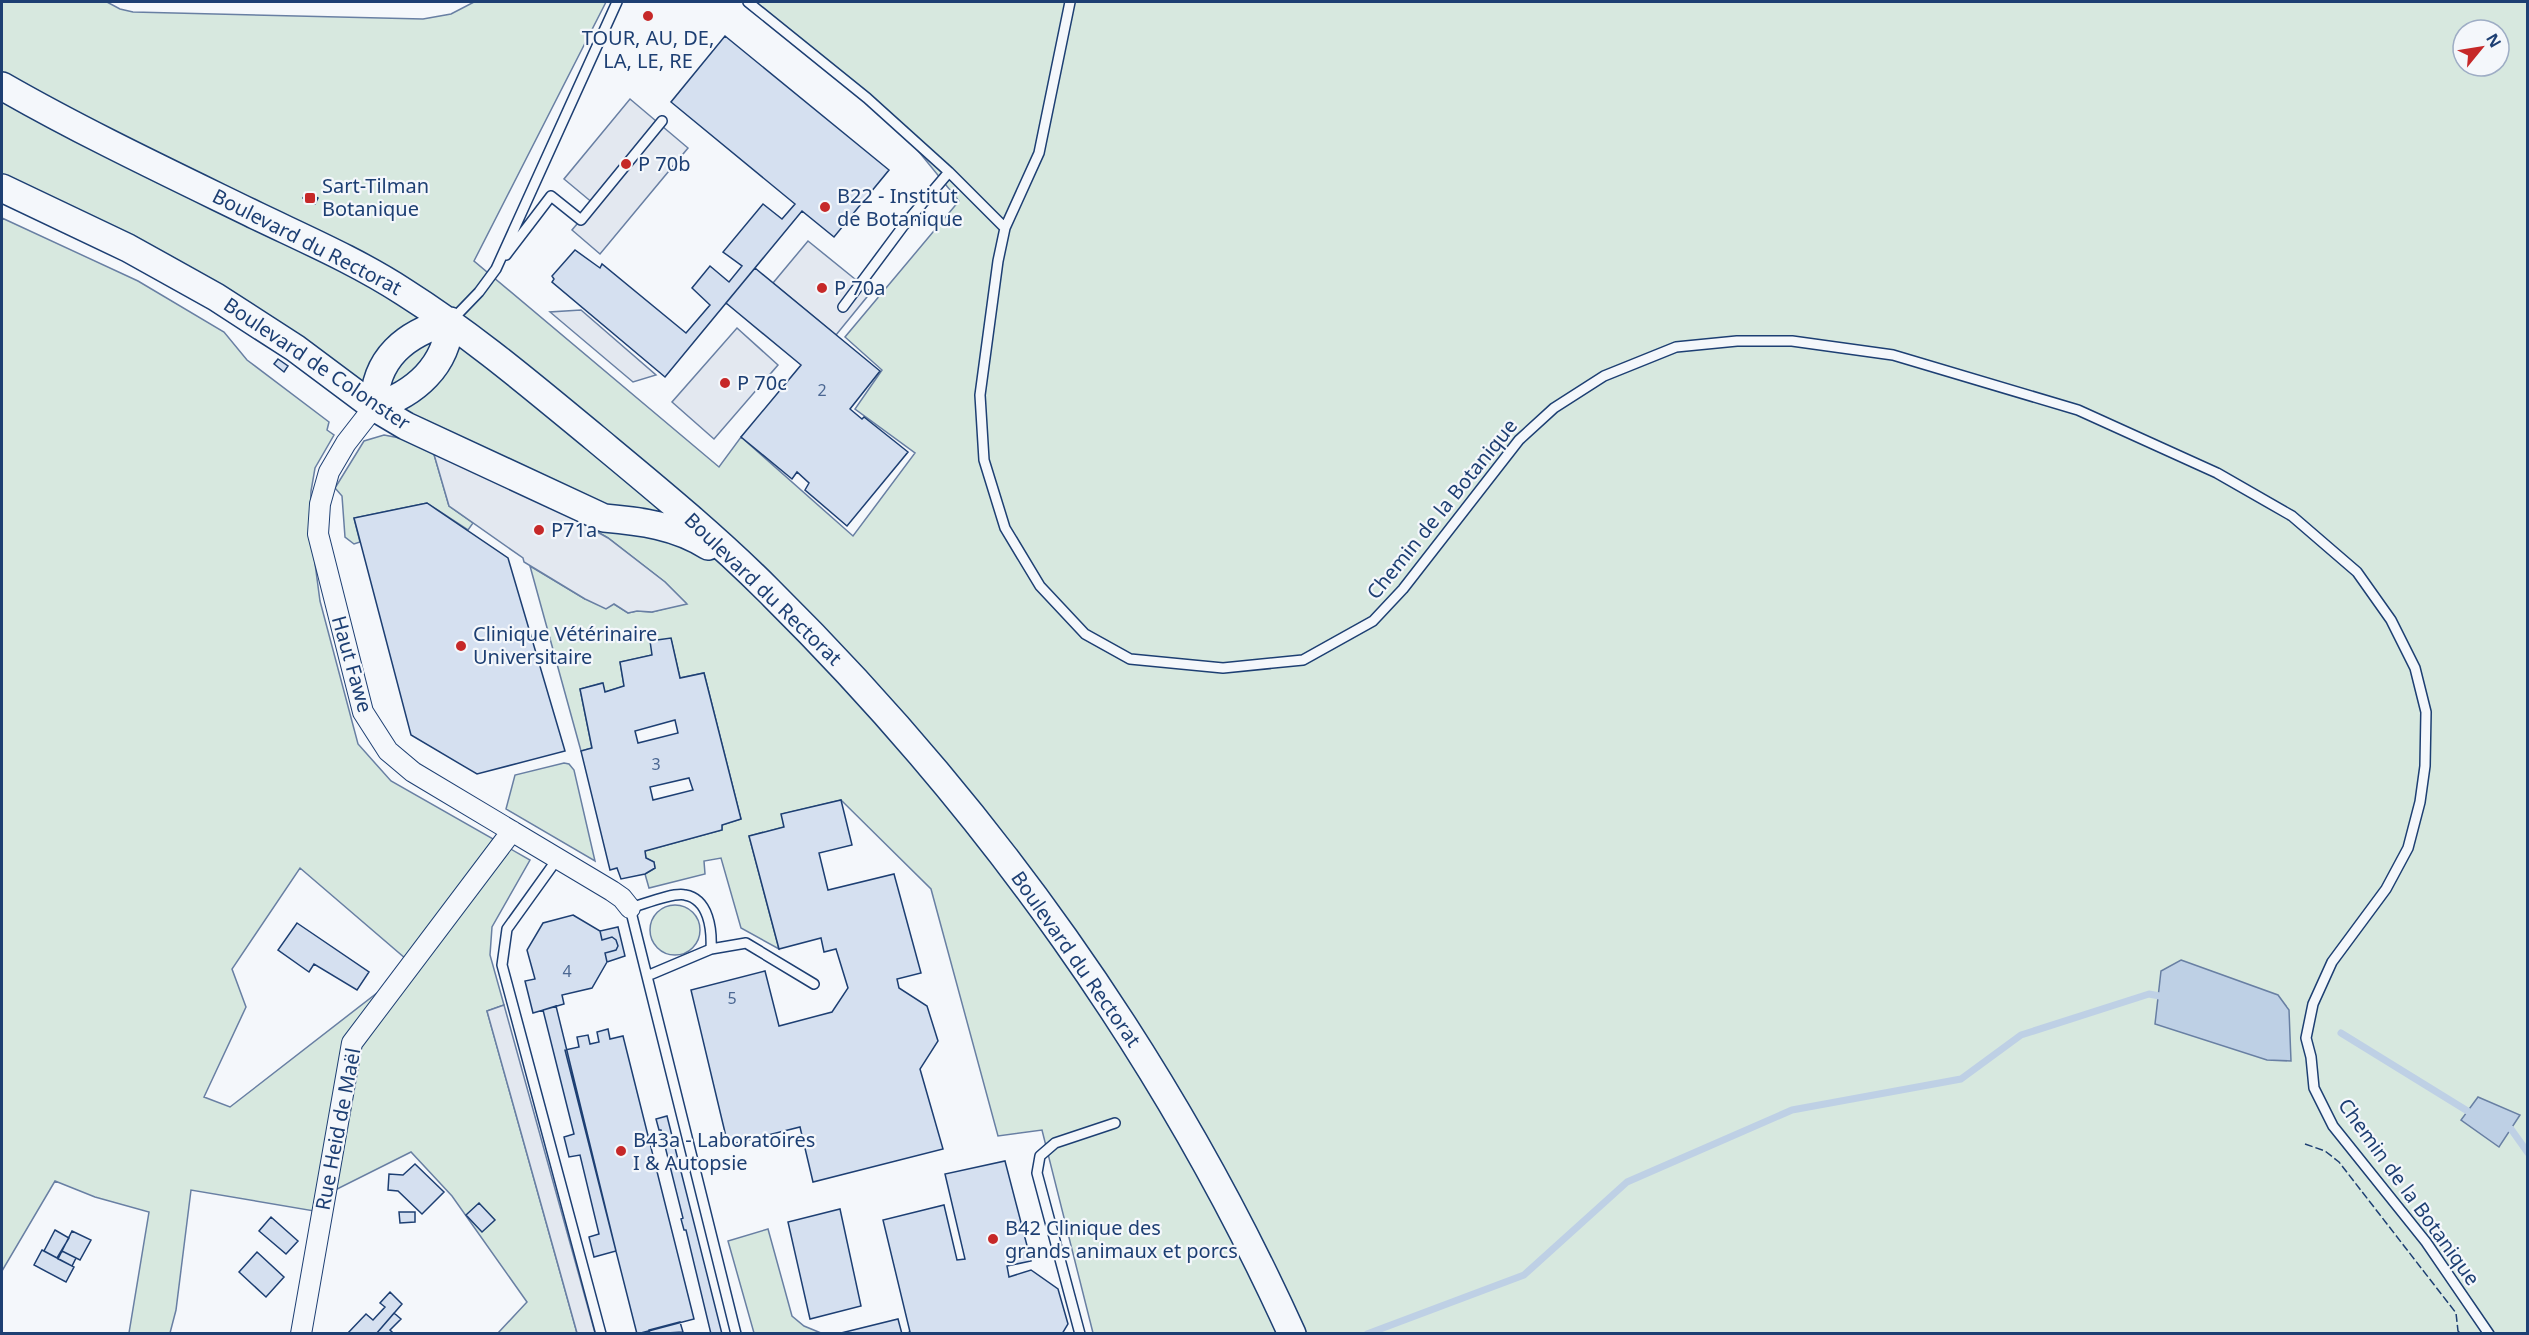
<svg xmlns="http://www.w3.org/2000/svg" width="2529" height="1335" font-family="'Noto Sans',sans-serif">
<rect width="100%" height="100%" fill="#f4f7fb"/>
<!-- green -->
<path fill="#d7e8df" stroke="#687fa3" stroke-width="1.5" fill-rule="evenodd" d="M2 2H107L120 9 133 12 423 19 451 14 474 2H606L474 261 719 467 741 437 853 536 915 453 855 409 882 370 845 337 959 201 893 120 753 2H2527V1333H1093L1042 1130 998 1136 931 889 841 800 782 814 784 827 749 836 779 949 741 928 721 858 704 861 705 874 649 888 645 874 655 868 654 862 646 858 645 851 722 830V825L741 819 704 673 680 678 671 639 652 655 620 662 624 686 605 692 602 683 580 689 592 748 581 751 530 566 585 599 614 604 628 613 637 611 652 612 686 603 665 582 608 538 444 444 326 372 2 188ZM2463 30H2499V66H2463Z
M2 218 138 281 224 332 247 360 329 422 327 430 334 435 315 468 311 491 310 526 320 601 358 744 391 781 530 860 492 927 490 955 504 1005 487 1011 577 1333H498L527 1302 452 1196 411 1152 317 1199 314 1211 191 1190 176 1310 170 1333H129L149 1212 95 1197 55 1181 2 1271ZM300 868 413 965 230 1107 204 1097 246 1007 232 969Z
M384 435 405 439 433 451 449 506 473 523 468 530 427 503 354 518 360 542 354 544 345 537 342 496 335 488 364 441Z
M564 763 569 764 574 770 595 861 506 809 515 775Z
M650 930a25 25 0 1 1 50 0a25 25 0 1 1-50 0Z
M768 1229 792 1316 804 1326 821 1333H754L728 1241Z"/>
<!-- parking -->
<path fill="#e3e8f0" stroke="#687fa3" stroke-width="1.5" d="M630 99 688 148 600 254 572 230 594 204 564 179Z
M808 241 871 292 836 335 773 283Z
M581 310 656 375 633 382 550 312Z
M737 328 778 365 714 439 672 402Z
M433 451 557 509 608 538 665 582 687 604 652 612 637 611 628 613 614 604 606 609 585 599 524 562 523 558 449 506Z
M504 1005 595 1333H577L560 1272 487 1011Z"/>
<!-- water -->
<path fill="#bed0e5" stroke="#687fa3" stroke-width="1.5" d="M2181 960 2278 995 2289 1010 2291 1061 2267 1060 2155 1024 2161 971Z
M2478 1097 2520 1115 2499 1147 2461 1120Z"/>
<g fill="none" stroke-linecap="round" stroke-linejoin="round">
<!-- stream -->
<path stroke="#bed0e5" stroke-width="7" d="M2341 1033 2474 1115
M2504 1126 2511 1129 2528 1153
M1367 1334 1524 1275 1627 1182 1792 1110 1961 1079 2021 1035 2149 994 2165 997"/>
</g>
<!-- building -->
<path fill="#d5e0f0" stroke="#1d3f73" stroke-width="1.5" fill-rule="evenodd" d="M725 36 889 170 834 237 802 211 665 377 552 282 554 279 552 276 575 250 600 268 602 264 686 333 710 305 692 288 710 266 729 282 742 266 723 252 763 204 782 219 795 204 671 102Z
M307 192 318 198 315 204 303 198Z
M755 268 880 371 850 409 862 419 864 417 908 452 847 526 805 490 809 483 797 472 792 479 741 437 801 365 726 303Z
M278 359 288 366 284 372 274 364Z
M427 503 508 558 565 751 477 774 411 735 354 518Z
M671 638 680 678 704 673 741 819 722 825V830L645 851 646 858 654 862 655 868 645 874 621 879 617 868 610 870 581 751 592 748 580 689 603 683 605 692 624 686 620 662 652 655 650 641ZM675 720 678 733 638 743 635 731ZM689 778 693 790 653 800 650 787Z
M841 800 852 845 819 853 828 890 894 874 921 973 897 979 899 988 927 1006 938 1041 920 1069 943 1149 813 1182 800 1127 728 1145 691 990 765 971 779 1026 832 1012 848 988 836 949 824 952 821 938 779 949 749 836 784 827 781 814Z
M573 915 600 931 602 940 612 937 616 940 618 946 616 950 605 953 607 962 592 988 562 995 564 1004 533 1013 525 981 535 979 527 950 543 923Z
M297 923 369 972 357 990 314 964 309 972 278 950Z
M618 927 625 956 607 962 605 953 616 950 618 946 616 940 612 937 602 940 600 931Z
M556 1006 616 1251 594 1257 589 1237 599 1234 580 1155 569 1157 564 1137 574 1134 543 1010Z
M608 1029 610 1039 623 1036 694 1319 637 1334 565 1050 579 1047 577 1037 588 1035 590 1044 599 1042 597 1032Z
M667 1116 722 1334H711L686 1230H684L681 1219 683 1218 661 1130H659L656 1119Z
M1005 1161 1031 1261 1007 1266 1009 1277 1031 1270 1058 1289 1068 1324 1062 1334H904L910 1332 883 1220 944 1205 957 1260 965 1259 945 1174Z
M415 1164 444 1192 422 1214 398 1191 388 1190 389 1174 403 1175Z
M479 1203 495 1220 482 1232 466 1215Z
M840 1209 861 1306 810 1319 788 1222Z
M399 1212H415V1222L400 1223Z
M271 1217 298 1241 286 1254 259 1231Z
M55 1230 69 1238 57 1258 44 1251Z
M72 1231 91 1240 80 1260 62 1251Z
M42 1250 74 1267 66 1282 34 1265Z
M62 1251 76 1258 72 1266 58 1259Z
M257 1252 284 1277 266 1297 239 1272Z
M390 1292 402 1304 376 1334H347L366 1314 373 1320 385 1307 380 1303Z
M394 1313 401 1319 390 1330 394 1334H376Z
M898 1319 902 1334H837Z
M680 1322 683 1332 650 1334 649 1330Z"/>
<g fill="none" stroke-linecap="round" stroke-linejoin="round">
<!-- lane casing -->
<g stroke="#1d3f73" stroke-width="12">
<path id="lane" d="M748 2 867 98 949 172 904 225 843 307
M949 172 1005 228 998 261 980 395 984 460 1005 528 1040 586 1085 634 1130 659 1223 668 1303 660 1373 621 1403 589 1519 440 1554 408 1604 376 1676 347 1737 341H1792L1893 355 2078 410 2217 473 2292 516 2357 572 2391 620 2415 668 2426 712 2425 766 2420 802 2408 848 2386 889 2332 962 2313 1004 2306 1038 2311 1057 2314 1088 2333 1126 2426 1242 2489 1334
M1005 228 1039 153 1070 2
M506 255 551 196 581 220 662 121
M452 320 479 292 496 269 617 2
M558 858 507 929 502 965 601 1334
M711 949 746 943 814 984
M647 976 711 949C712 930 709 899 685 895 673 892 642 905 630 908L736 1334
M1080 1334 1037 1173 1040 1156 1055 1143 1115 1123"/>
</g>
<!-- street casing -->
<g stroke="#1d3f73" stroke-width="22">
<path id="street" d="M374 407 346 443 329 472 320 504 318 534 363 712 388 751 413 772 612 891 622 898 630 908
M301 1334 352 1043 512 831"/>
</g>
<!-- secondary casing -->
<g stroke="#1d3f73" stroke-width="30">
<path id="secondary" d="M2 86C84 133 171 174 257 216 307 240 358 262 404 292 472 335 533 387 595 438 654 487 714 536 768 590 985 804 1166 1056 1292 1334
M2 188 128 248 216 297 295 348 374 407 406 426 604 518C640 521 677 526 708 546
M374 407C374 358 406 333 450 321
M374 407C415 394 447 366 450 321"/>
</g>
<!-- lane -->
<use href="#lane" stroke="#f4f7fb" stroke-width="9"/>
<!-- street -->
<use href="#street" stroke="#f4f7fb" stroke-width="20"/>
<!-- secondary -->
<use href="#secondary" stroke="#f4f7fb" stroke-width="27"/>
<!-- fence -->
<path stroke="#1d3f73" stroke-width="1.5" stroke-dasharray="8 3" stroke-linecap="butt" d="M2305 1144 2325 1151 2339 1162 2456 1313 2458 1331 2461 1334"/>
</g>
<!-- markers -->
<g fill="#c62828" stroke="#f4f7fb" stroke-width="2">
<circle cx="648" cy="16" r="6"/>
<circle cx="626" cy="164" r="6"/>
<rect x="304" y="192" width="12" height="12" rx="3"/>
<circle cx="825" cy="207" r="6"/>
<circle cx="822" cy="288" r="6"/>
<circle cx="725" cy="383" r="6"/>
<circle cx="539" cy="530" r="6"/>
<circle cx="461" cy="646" r="6"/>
<circle cx="621" cy="1151" r="6"/>
<circle cx="993" cy="1239" r="6"/>
</g>
<g text-anchor="middle" stroke-width="4.5" stroke-linejoin="round" paint-order="stroke">
<!-- number labels -->
<g font-size="16" fill="#4b6792">
<text x="822" y="396">2</text>
<text x="656" y="770">3</text>
<text x="567" y="977">4</text>
<text x="732" y="1004">5</text>
</g>
<!-- poi labels -->
<g font-size="20" fill="#1d3f73" stroke="#f4f7fb" text-anchor="start">
<text x="648" y="45" text-anchor="middle">TOUR, AU, DE,<tspan x="648" dy="23">LA, LE, RE</tspan></text>
<text x="638" y="171">P 70b</text>
<text x="322" y="193">Sart-Tilman<tspan x="322" dy="23">Botanique</tspan></text>
<text x="837" y="203">B22 - Institut<tspan x="837" dy="23">de Botanique</tspan></text>
<text x="834" y="295">P 70a</text>
<text x="737" y="390">P 70c</text>
<text x="551" y="537">P71a</text>
<text x="473" y="641">Clinique Vétérinaire<tspan x="473" dy="23">Universitaire</tspan></text>
<text x="633" y="1147">B43a - Laboratoires<tspan x="633" dy="23">I &amp; Autopsie</tspan></text>
<text x="1005" y="1235">B42 Clinique des<tspan x="1005" dy="23">grands animaux et porcs</tspan></text>
</g>
<!-- street labels -->
<g font-size="20" fill="#1d3f73" stroke="#f4f7fb">
<text transform="translate(307 242) rotate(27)" y="7">Boulevard du Rectorat</text>
<text transform="translate(317 364) rotate(34)" y="7">Boulevard de Colonster</text>
<text transform="translate(1442 509) rotate(-51)" y="7">Chemin de la Botanique</text>
<text transform="translate(763 589) rotate(44)" y="7">Boulevard du Rectorat</text>
<text transform="translate(352 664) rotate(74)" y="7">Haut Fawe</text>
<text transform="translate(1076 959) rotate(55)" y="7">Boulevard du Rectorat</text>
<text transform="translate(338 1129) rotate(-79)" y="7">Rue Heid de Maël</text>
<text transform="translate(2409 1192) rotate(54)" y="7">Chemin de la Botanique</text>
</g>
</g>
<!-- border -->
<rect width="2529" height="1335" fill="none" stroke="#1d3f73" stroke-width="6"/>
<!-- north arrow -->
<g transform="translate(2481 48) rotate(60)"><circle r="28" fill="#f4f7fb" stroke="#9eadc5" stroke-width="1.5"/>
<path d="M0-4.5L10 22L0 15L-10 22Z" fill="#c62828"/>
<text y="-9" font-size="16" font-weight="bold" text-anchor="middle" fill="#1d3f73">N</text>
</g>
</svg>
